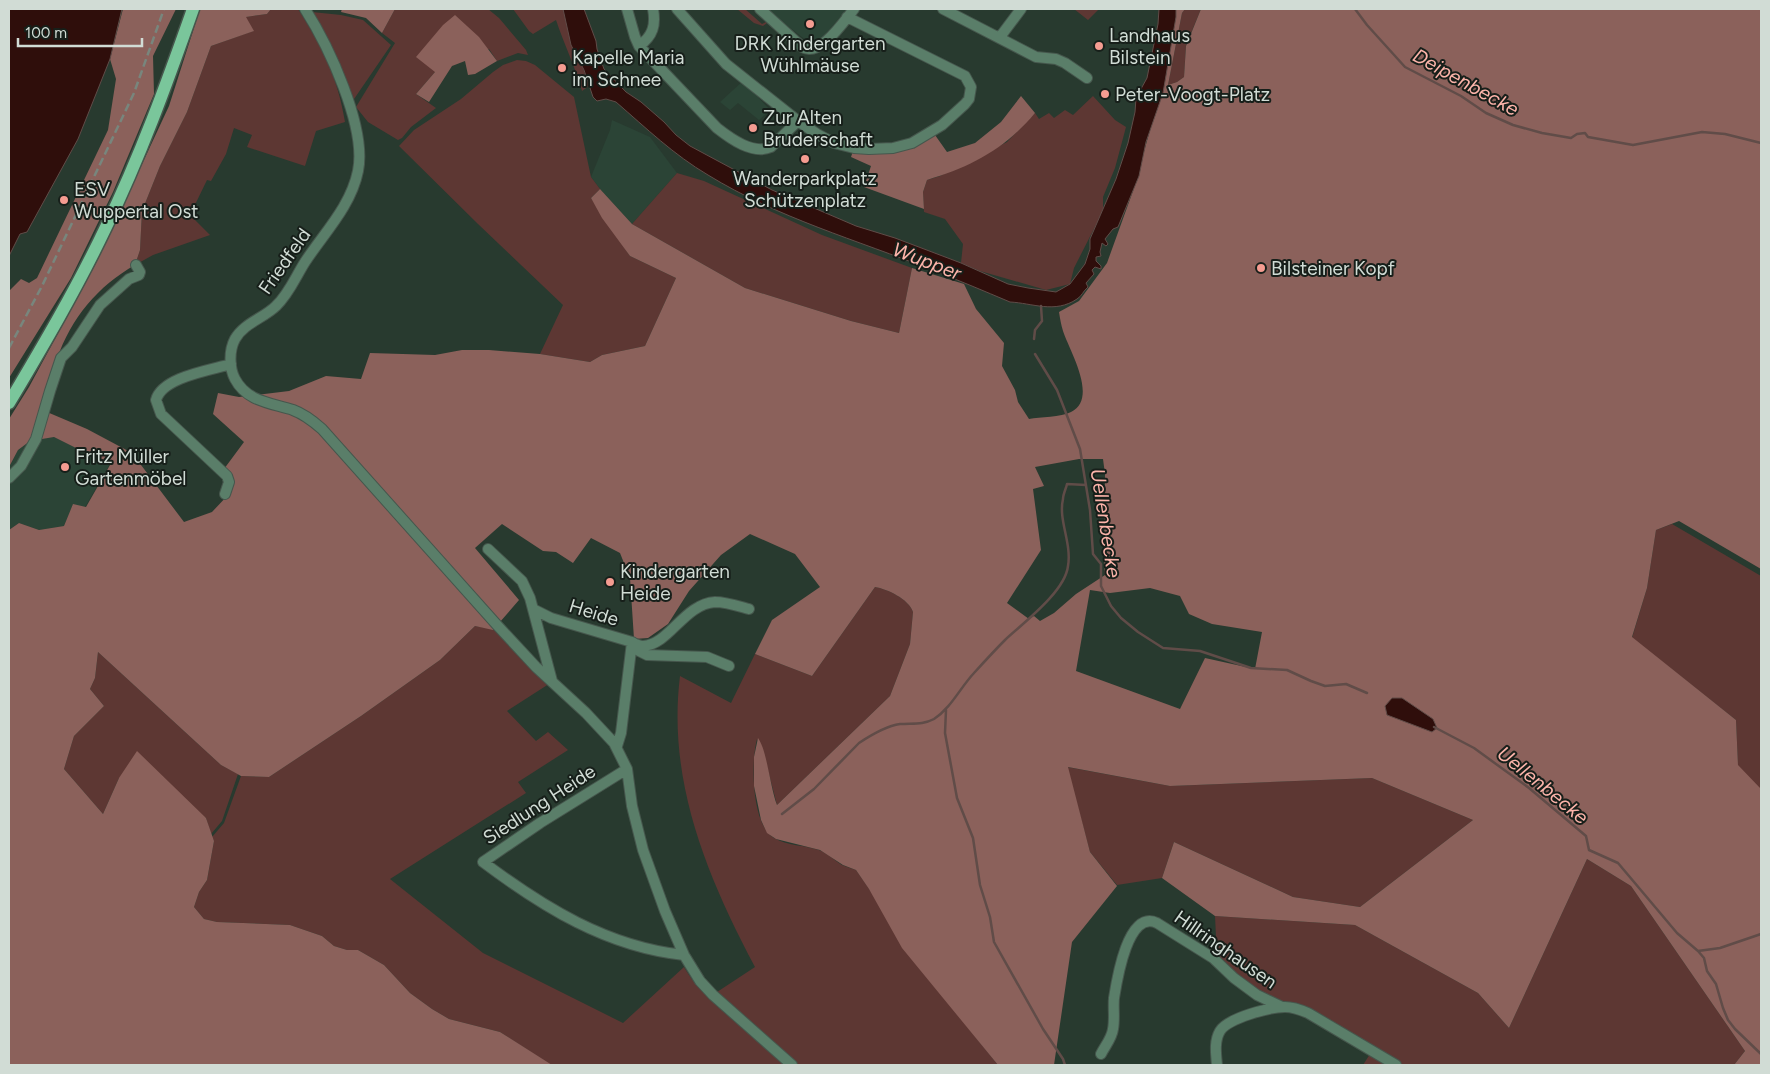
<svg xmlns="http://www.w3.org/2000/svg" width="1770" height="1074" font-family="Figtree,sans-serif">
<rect width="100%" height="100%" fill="#283a2f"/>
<!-- built -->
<path fill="#2b4436" d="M766 9H847L821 40 816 43 811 44Z
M743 81 770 110 759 120 738 103 730 110 720 102Z
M612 120 650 137 677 173 632 224 600 189 591 177 610 130Z
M54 437 110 464 85 507 73 505 64 526 39 530 19 523 9 530V467L18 450 30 440Z"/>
<!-- green -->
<path fill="#5d3733" d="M271 9H298C314 34 330 62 338 91 341 101 343 111 345 122L316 131 305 166 247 147 252 135 234 128 226 154 211 181 207 180 190 215 210 235 153 255 135 265 140 250 142 211 160 166 187 112 211 46 253 31 245 17 267 14Z
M395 9H488L499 18 526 50 528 55 518 53 497 61 489 49 435 72 416 94 436 108 411 127 402 138 398 140 368 122 356 107 395 43 382 33Z
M513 9H563L589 86 582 91C575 66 564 44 556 20L533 34 529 31Z
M737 9H745L762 24 766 22 767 23 763 26 754 23Z
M1074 9H1099L1088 20Z
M1185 9H1201L1186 45 1184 77 1177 82 1168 85 1182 13Z
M312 12 341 15 363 20 391 45 352 102Z
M517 60 526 61 535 65 574 97 591 177 600 189 591 198 630 256 676 278 645 346 602 355 590 362 540 354 563 305 478 224 399 146 414 130 461 99 493 72 503 65Z
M1093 96 1115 120 1126 127 1115 168 1103 197V211L1074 268 1070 284 1046 290 980 271 961 263 963 244 945 219 924 212 923 192 927 180 940 176 1007 142 1035 113 1039 119 1049 113 1054 118 1065 110 1073 115Z
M677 173 704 181 822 235 912 268 899 333 851 321 745 288 632 224Z
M1672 524 1761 576V790L1738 766 1736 720 1632 638 1647 588 1656 530Z
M875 587C887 589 909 599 913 612L910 644 890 696 777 805 763 751 757 739C751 762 751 824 774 838 787 846 805 845 819 850 827 853 834 860 842 865 846 867 851 868 856 870L954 1010 998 1065H798L717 992 755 967C707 876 667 781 680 676L731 703 755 654 812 676Z
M497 625 552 682 507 711 536 741 548 732 568 750 518 782 526 793 390 879 483 953 623 1023 684 967C698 991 711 998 732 1015 751 1031 768 1049 786 1065H551L500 1032 449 1019 432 1009 410 993 384 965 358 950H347L334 946 322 936 290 925 217 922 204 919 194 907 199 892 207 880 214 841 212 837 224 823 241 776 269 777 361 716 440 660 475 626 493 629Z
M98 652 221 765 238 774 222 821 211 834 206 818 119 778 103 814 64 769 74 736 104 706 90 689 95 678Z
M1067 767 1170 786 1372 778 1473 820 1360 907 1293 897 1174 842 1162 878 1117 885 1090 852Z
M1587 859 1631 886 1745 1051 1734 1065H1401L1296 1005 1277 1001 1259 993 1217 957 1215 916 1355 925 1478 993 1509 1028Z
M1370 1054 1390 1065H1363Z"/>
<!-- forest -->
<path fill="#8b615b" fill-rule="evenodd" d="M123 9H176L153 56 154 94 113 192 71 278 9 378V291L21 279 29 283 37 278 108 130 116 79 110 59Z
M200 9H271L267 14 246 17 254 31 211 46 187 112 160 166 142 211 140 250 135 265C98 286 71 318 57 359 52 375 50 395 47 412L87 429 132 453 184 522 212 512 229 494 224 469 244 442 213 414 218 393 239 397 289 391 326 376 361 379 370 353 435 355 462 350H489L540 354 590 362 602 355 645 346 676 278 630 256 602 218 591 198 600 189 632 224 745 288 851 321 899 333 912 268 964 284 976 309 1004 343 1002 366 1015 390 1018 402 1029 419C1040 417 1061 417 1071 412 1099 398 1069 350 1063 331 1061 325 1060 318 1059 312L1079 301 1107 263 1133 191 1164 80 1174 9H1185L1182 13 1168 85 1177 82 1184 77 1186 46 1201 9H1761V569L1679 521 1656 530 1647 588 1632 637 1736 720 1738 765 1761 789V1065H1734L1745 1051 1631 886 1587 859 1509 1028 1478 993 1355 925 1215 916 1162 878 1174 842 1293 897 1360 907 1473 820 1372 778 1170 786 1068 767 1090 852 1117 886 1072 942 1054 1065H998L902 948 869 889 856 870 843 865 820 850 776 839 767 833 761 820 754 786V757L758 738C767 750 770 787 777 805L890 696 910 644 913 612C909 599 887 589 875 587L812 676 755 654 772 620 820 587 795 554 750 534 721 555 689 591 668 624 648 638 634 639 630 578 620 553 591 538 573 563 556 552 543 551 502 524 475 548 519 600 493 630 475 626 440 660 361 716 269 777 241 776 221 765 98 652 95 678 90 689 104 706 74 736 64 769 103 814 119 778 137 751 206 818 214 841 207 880 199 892 194 907 204 919 217 922 290 925 322 936 334 946 347 950H358L384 965 410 993 432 1009 449 1019 500 1032 552 1065H9V530L19 523 39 530 64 526 73 504 86 507 110 465 54 437 30 441 18 450 9 467V419L29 387 96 263 169 106ZM1079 459H1103L1105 474 1104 562 1105 575 1076 594 1054 613 1040 621 1034 616 1029 619 1007 603 1041 550 1033 489 1044 486 1035 467ZM1150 588 1180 596 1189 614 1212 624 1262 632 1255 669 1205 658 1180 709 1076 671 1090 590 1110 593Z
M342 9H395L382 33 366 18 341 12Z
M455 15 479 37 497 61 475 74 468 75 465 61 452 66 429 102 416 94 435 72 416 57 443 25Z
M1021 96 1035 113C1005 149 971 167 927 180L923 192 924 209 864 187 871 166 851 157 853 151 919 144 935 135 947 152 975 143 1001 122Z"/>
<!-- water -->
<path fill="#2f0e0b" stroke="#604c48" d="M9 9H122L110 59 78 139 27 232 20 234 9 256Z
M563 9H584L596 41 597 49 604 69 626 92 641 102 664 122 676 135 690 146 772 190 856 226 895 238 961 263 1008 284 1028 288 1056 292 1070 284 1085 264 1090 249V239L1116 179 1128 143 1135 112 1136 98 1147 78 1158 24 1159 9H1176V17L1163 93 1146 142 1139 176 1118 227 1113 229 1105 239 1108 244 1106 246 1102 243 1100 252 1101 256 1096 257V261L1101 266V269L1095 267 1092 270 1094 274 1086 283 1088 287C1083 291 1082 296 1077 299 1055 314 1032 303 1010 302 984 291 958 280 932 270 857 240 778 218 708 175 674 155 646 128 616 102L606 99 597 101 593 97 584 70 571 45Z
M1392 698H1402L1433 719 1437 728 1432 732 1387 715 1385 706Z"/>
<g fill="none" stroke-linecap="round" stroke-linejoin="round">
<!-- stream -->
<path stroke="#604c48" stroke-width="2.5" d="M1355 9 1367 25 1405 67 1461 96 1486 113 1513 125 1542 133 1571 138 1577 134 1585 133 1588 137 1633 145 1702 132 1725 134 1761 143
M1034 339 1035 330 1042 321 1041 306
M1035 354 1057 390 1080 449 1090 510 1093 554 1101 564V586L1111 606 1121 618 1138 632 1163 648 1200 651 1251 668 1287 670 1311 681 1325 686 1346 684 1367 693
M946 710 945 733 957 798 973 838 980 885 990 917 994 942 1043 1029 1063 1059 1065 1065
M1434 727 1474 748 1529 788 1586 836 1589 850 1618 863 1677 933 1698 951 1720 948 1761 934
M782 814 814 789 859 743C871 735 886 726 900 724 912 723 923 725 934 719 951 708 960 688 974 673 984 662 994 651 1005 640 1023 623 1065 592 1068 566 1072 543 1058 520 1063 499 1063 494 1066 489 1067 484L1086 485
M1698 951 1704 958 1707 971 1716 984 1723 1008 1728 1020 1735 1029 1761 1054"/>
<!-- minor casing -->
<g stroke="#46574d" stroke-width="12">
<path id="minor" d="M305 9C328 45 367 127 358 171 351 206 324 233 305 262 296 276 289 294 276 306 264 318 244 323 235 339 229 350 229 368 235 379 247 402 272 403 293 410 304 414 313 421 322 429L497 625 536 667 586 713 614 743 627 769 632 806 643 850 665 911 684 955 700 981 713 995 792 1065
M627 9 635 37 639 46 717 128C731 139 753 155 771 147L798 121
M677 9 726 64 798 121 817 134 834 143 854 148 869 149 893 148 912 143 942 125 965 104 969 99 971 87 965 76 847 17
M760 9 802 47C820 58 844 21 854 9
M943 9 1036 57 1056 59 1065 63 1087 78
M1000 37 1021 9
M639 46C653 36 656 25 653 9
M9 478 21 466 36 439 50 391 61 358 72 347 100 305 129 279 139 275 140 272 136 265
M225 494 229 482 227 476 161 414 156 400C162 377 211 370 231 364
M488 549 522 581 530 598 552 681
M533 609 551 618 632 642 621 733 617 746
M632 642C635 644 639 646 643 646 669 645 684 604 715 602 726 602 738 606 749 609
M633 643 639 651 647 655 707 657 729 666
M627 769 540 823 483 862C543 907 607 947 684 955
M1101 1054C1105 1046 1112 1038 1113 1029 1115 1019 1113 1008 1114 998 1117 979 1128 909 1157 923L1213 958 1234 978 1257 995 1282 1007
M1217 1065C1216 1054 1214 1041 1220 1031 1228 1018 1270 1007 1285 1007 1293 1007 1301 1010 1308 1013L1396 1065"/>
</g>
<!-- major casing -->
<g stroke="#46574d" stroke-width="15">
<path id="major" d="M9 403C43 346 77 288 106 227 140 157 167 83 193 9"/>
</g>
<!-- minor -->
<use href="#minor" stroke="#5a7e69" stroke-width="10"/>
<!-- major -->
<use href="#major" stroke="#7ac69b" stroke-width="12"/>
<!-- rail -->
<path stroke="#78867d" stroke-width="2.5" stroke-dasharray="8 4" stroke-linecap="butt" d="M9 348 42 286 134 93 164 9"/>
</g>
<!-- markers -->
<g fill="#f59c91" stroke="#171f1a" stroke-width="2">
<circle cx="810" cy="24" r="5"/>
<circle cx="1099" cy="46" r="5"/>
<circle cx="562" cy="68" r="5"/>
<circle cx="1105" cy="94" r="5"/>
<circle cx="753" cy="128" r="5"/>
<circle cx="805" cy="159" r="5"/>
<circle cx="64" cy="200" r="5"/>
<circle cx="1261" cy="268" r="5"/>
<circle cx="65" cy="467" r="5"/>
<circle cx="610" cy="582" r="5"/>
</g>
<g text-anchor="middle" stroke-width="4" stroke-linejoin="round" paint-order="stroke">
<!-- poi labels -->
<g font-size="19" fill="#d1dcd5" stroke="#171f1a" text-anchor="start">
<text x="1109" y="42">Landhaus<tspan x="1109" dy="22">Bilstein</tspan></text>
<text x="810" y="50" text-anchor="middle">DRK Kindergarten<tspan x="810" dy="22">Wühlmäuse</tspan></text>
<text x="572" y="64">Kapelle Maria<tspan x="572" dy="22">im Schnee</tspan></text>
<text x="1115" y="101">Peter-Voogt-Platz</text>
<text x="763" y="124">Zur Alten<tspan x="763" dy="22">Bruderschaft</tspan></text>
<text x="805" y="185" text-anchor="middle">Wanderparkplatz<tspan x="805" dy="22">Schützenplatz</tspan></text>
<text x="74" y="196">ESV<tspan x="74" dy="22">Wuppertal Ost</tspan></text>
<text x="1271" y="275">Bilsteiner Kopf</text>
<text x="75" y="463">Fritz Müller<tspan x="75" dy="22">Gartenmöbel</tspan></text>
<text x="620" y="578">Kindergarten<tspan x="620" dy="22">Heide</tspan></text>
</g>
<!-- street labels -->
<g font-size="19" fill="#d1dcd5" stroke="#171f1a">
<text transform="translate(284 261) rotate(-55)" y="7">Friedfeld</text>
<text transform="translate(594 612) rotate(17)" y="7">Heide</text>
<text transform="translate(539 804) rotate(-33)" y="7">Siedlung Heide</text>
<text transform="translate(1226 949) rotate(35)" y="7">Hillringhausen</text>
</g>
<!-- water labels -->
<g font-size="20" font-style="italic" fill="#fcb4aa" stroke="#171f1a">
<text transform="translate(1466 82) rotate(29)" y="7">Deipenbecke</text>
<text transform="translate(927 261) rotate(21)" y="7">Wupper</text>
<text transform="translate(1106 523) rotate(81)" y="7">Uellenbecke</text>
<text transform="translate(1543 785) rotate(39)" y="7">Uellenbecke</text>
</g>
</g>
<!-- border -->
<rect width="1770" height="1074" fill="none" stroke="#d1dcd5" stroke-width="20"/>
<!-- scale -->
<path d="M18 38v8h124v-8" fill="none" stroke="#d1dcd5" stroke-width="2.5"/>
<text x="25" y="38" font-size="15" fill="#d1dcd5" stroke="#171f1a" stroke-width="4" paint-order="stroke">100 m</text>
</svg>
